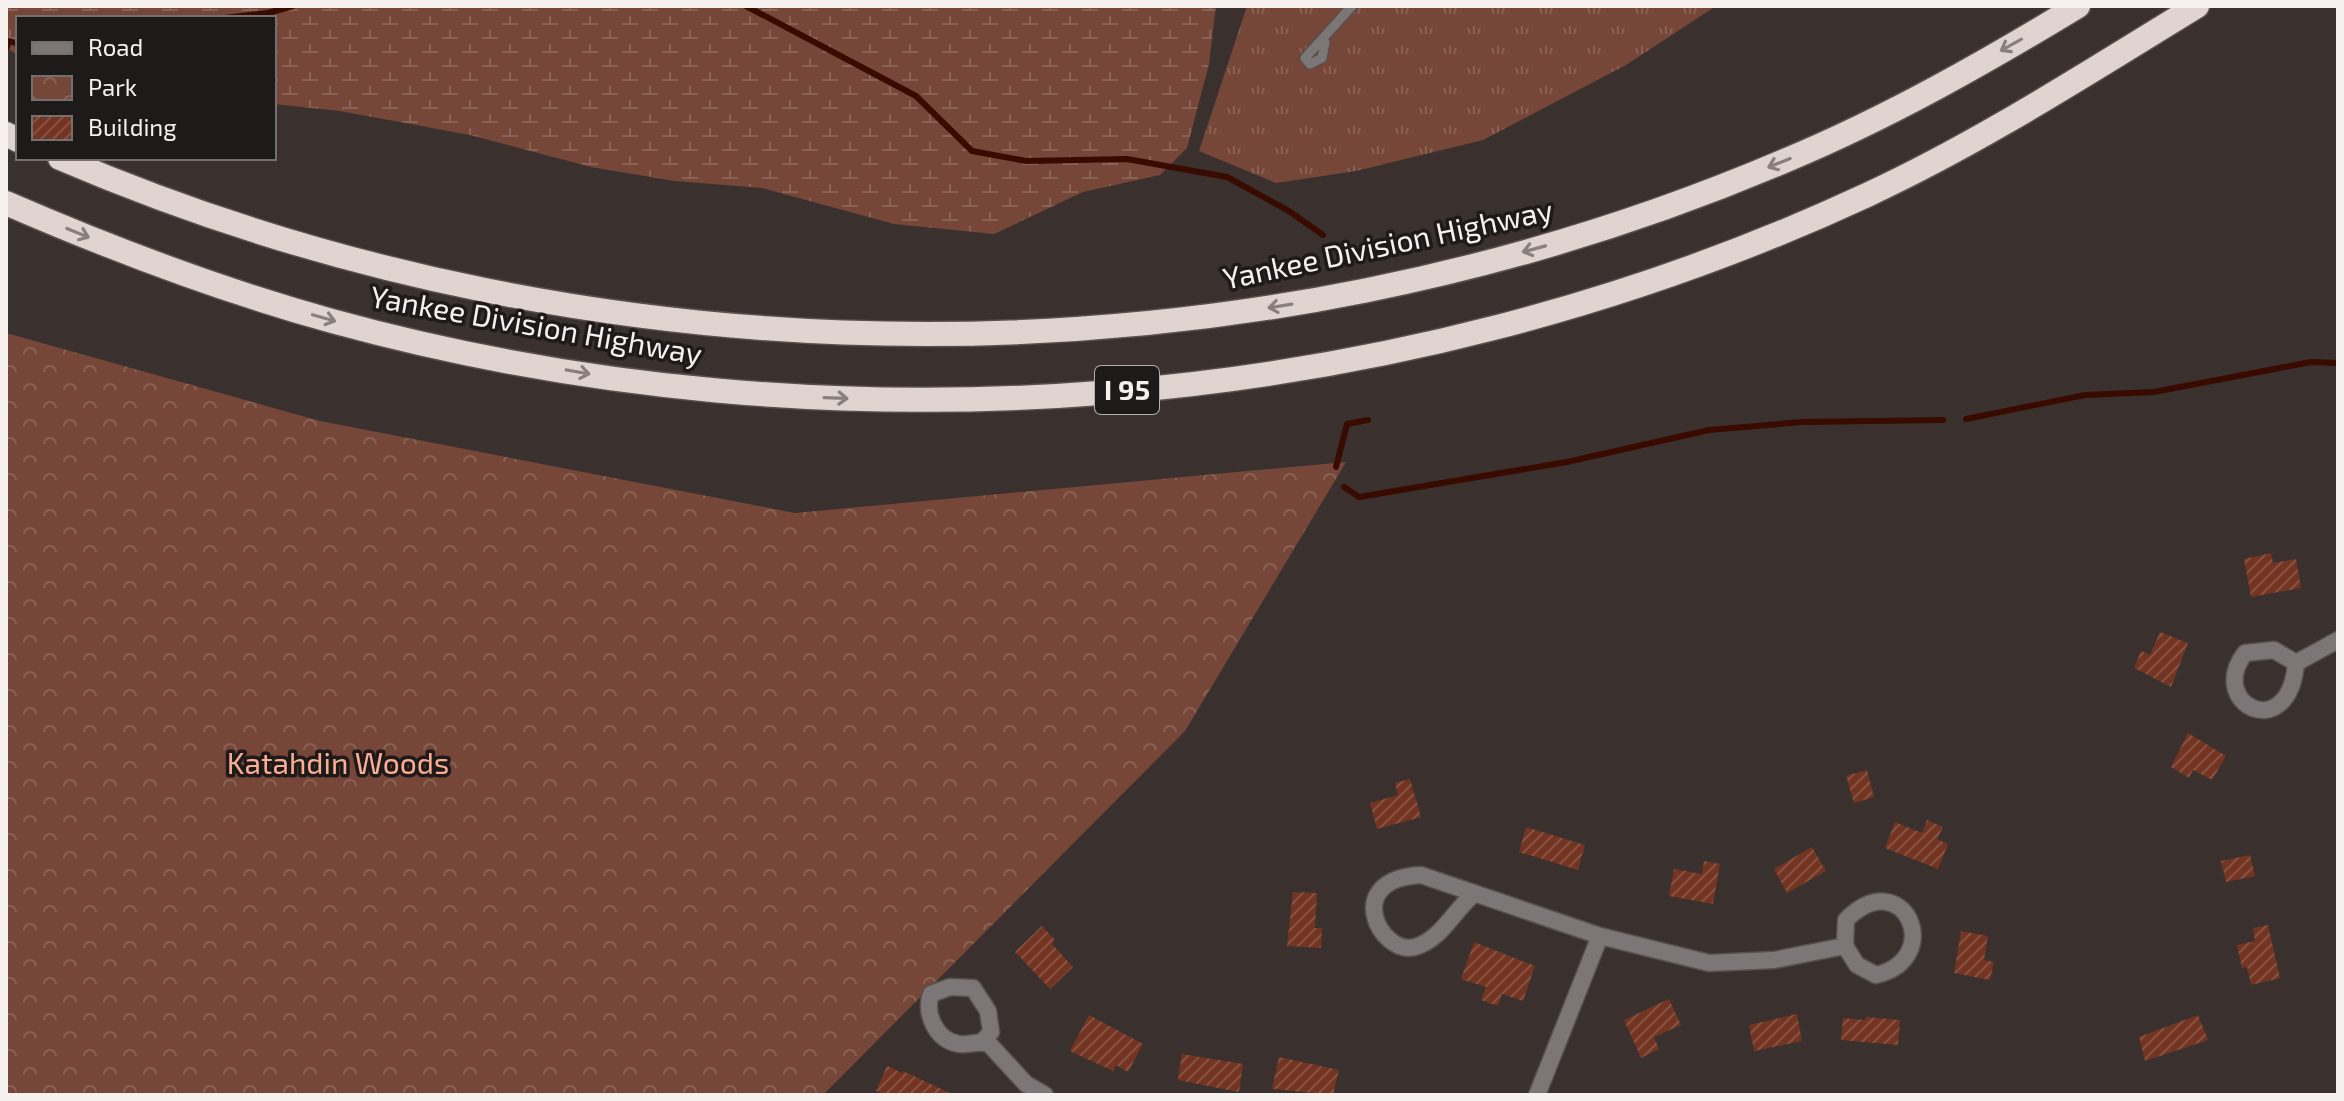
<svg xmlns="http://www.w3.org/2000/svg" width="2344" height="1101" font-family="'Exo 2',sans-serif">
<defs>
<pattern id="grass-tufts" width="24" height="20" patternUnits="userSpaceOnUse" patternTransform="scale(2)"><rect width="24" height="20" fill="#764638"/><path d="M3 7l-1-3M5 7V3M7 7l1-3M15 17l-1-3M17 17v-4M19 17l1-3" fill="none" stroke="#8a6155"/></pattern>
<pattern id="wetland-marsh" width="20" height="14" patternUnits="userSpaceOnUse" patternTransform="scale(2)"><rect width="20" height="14" fill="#764638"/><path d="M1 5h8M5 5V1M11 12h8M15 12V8" fill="none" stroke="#8a6155"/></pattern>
<pattern id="park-crowns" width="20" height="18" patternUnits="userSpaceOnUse" patternTransform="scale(2)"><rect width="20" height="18" fill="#764638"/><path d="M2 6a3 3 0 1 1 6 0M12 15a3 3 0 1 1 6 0" fill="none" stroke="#8a6155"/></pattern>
<pattern id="building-hatch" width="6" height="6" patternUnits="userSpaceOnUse" patternTransform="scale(2)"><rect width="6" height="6" fill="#733421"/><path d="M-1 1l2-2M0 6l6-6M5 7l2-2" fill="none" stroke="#885242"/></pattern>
</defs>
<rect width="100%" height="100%" fill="#3a312e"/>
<!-- grass -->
<path fill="url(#grass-tufts)" d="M1247 6H1716L1626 65 1483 140 1356 171 1276 183 1199 151Z"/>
<!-- wetland -->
<path fill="url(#wetland-marsh)" d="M6 6H1216L1209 64 1187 148 1160 175 1083 192 994 234 894 224 762 188 675 181 591 167 470 135 340 111 274 104V18H18V55L6 48Z"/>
<!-- park -->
<path fill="url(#park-crowns)" d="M6 333 320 421 795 513 1346 462 1185 731 823 1095H6Z"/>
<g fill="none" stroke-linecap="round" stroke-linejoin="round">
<!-- stream -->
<path stroke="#380a00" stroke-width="6" d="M746 6 916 96 972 151 1026 161 1127 159 1227 177 1289 211 1323 235
M224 18 268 13 293 6
M6 49 9 41 18 44
M1966 419 2085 395 2154 392 2311 362 2338 363
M1336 467 1347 424 1368 420
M1344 487 1359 497 1567 462 1709 430 1802 422 1943 420"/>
</g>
<!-- building -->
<path fill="url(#building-hatch)" d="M2271 553 2273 563 2296 559 2301 588 2251 597 2244 559Z
M2160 632 2188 643 2171 687 2134 668 2141 651 2150 655Z
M2188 733 2226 756 2212 780 2193 770 2189 778 2171 767Z
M1867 770 1874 797 1854 803 1846 776Z
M1410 779 1421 817 1377 829 1370 803 1398 795 1395 783Z
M1927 820 1943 827 1937 839 1948 844 1938 869 1885 848 1895 822 1922 833Z
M1526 827 1585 845 1578 870 1519 852Z
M1812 847 1826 871 1787 893 1774 869Z
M2250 855 2255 876 2226 882 2221 861Z
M1704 861 1720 864 1713 904 1669 896 1674 869 1702 874Z
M1293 892 1317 893 1315 928H1322L1321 948 1287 946Z
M2268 925 2280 978 2251 985 2247 967 2242 968 2237 945 2255 941 2253 928Z
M1042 926 1055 940 1052 944 1073 967 1050 989 1015 952Z
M1961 931 1988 936 1984 960 1994 962 1990 980 1954 973Z
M1474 942 1535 966 1523 1001 1502 994 1498 1006 1481 1000 1486 987 1461 979Z
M1669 999 1681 1025 1654 1037 1659 1049 1641 1058 1624 1020Z
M1797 1014 1802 1041 1754 1051 1749 1025Z
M1089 1015 1143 1044 1128 1072 1116 1065 1113 1071 1070 1051Z
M2198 1015 2208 1040 2145 1061 2139 1037Z
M1866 1017 1900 1020 1898 1045 1841 1040 1843 1018 1865 1020Z
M1182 1054 1243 1064 1239 1092 1178 1080Z
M1279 1057 1339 1070 1333 1095 1272 1089Z
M887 1066 902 1073 903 1071 954 1095H886L876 1091Z"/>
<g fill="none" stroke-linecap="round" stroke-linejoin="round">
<!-- service casing -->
<g stroke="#58504d" stroke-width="12">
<path id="service" d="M1325 42 1322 58 1310 64 1305 58 1352 6"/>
</g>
<!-- minor casing -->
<g stroke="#58504d" stroke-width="19">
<path id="minor" d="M2274 650 2296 663C2289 746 2206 704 2245 653Z
M2296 663 2338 640
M1474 894C1454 910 1442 939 1415 947 1380 956 1341 879 1421 875L1600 936 1537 1095
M1600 936 1709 963 1774 960 1845 946 1857 965 1876 975C1947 958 1903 862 1846 920L1845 946
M983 1041 991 1032 988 1011 973 988 950 987 931 994C924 1013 936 1041 959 1044 971 1046 979 1039 990 1045L1026 1084 1045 1095"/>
</g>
<!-- motorway casing -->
<g stroke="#58504d" stroke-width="27">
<path id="motorway" d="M6 134 18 140
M60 158C605 392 1244 393 1789 159 1889 117 1986 62 2078 6
M6 203C112 249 220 290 332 321 833 459 1394 415 1867 195 1981 142 2089 72 2197 6"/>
</g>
<!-- service -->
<use href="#service" stroke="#7c7776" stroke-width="9"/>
<!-- minor -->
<use href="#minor" stroke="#7c7776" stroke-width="16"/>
<!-- motorway -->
<use href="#motorway" stroke="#e0d4d1" stroke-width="24"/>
</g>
<!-- one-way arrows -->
<defs><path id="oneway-shaft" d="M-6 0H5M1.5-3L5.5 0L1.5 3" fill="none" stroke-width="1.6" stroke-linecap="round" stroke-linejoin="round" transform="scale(2)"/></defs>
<g stroke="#89807e">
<use href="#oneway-shaft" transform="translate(2011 45) rotate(151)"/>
<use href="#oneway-shaft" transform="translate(1779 163) rotate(158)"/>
<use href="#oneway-shaft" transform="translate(78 233) rotate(22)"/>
<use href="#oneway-shaft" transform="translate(1534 249) rotate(165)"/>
<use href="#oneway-shaft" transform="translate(1280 306) rotate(171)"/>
<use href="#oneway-shaft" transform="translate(324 318) rotate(16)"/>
<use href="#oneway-shaft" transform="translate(578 372) rotate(10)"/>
<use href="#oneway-shaft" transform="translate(836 398) rotate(2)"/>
</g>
<g text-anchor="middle" stroke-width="7" stroke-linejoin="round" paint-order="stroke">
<!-- shield labels -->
<rect fill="#1e1a19" stroke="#b5b0ae" stroke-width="2" x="1095" y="366" width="64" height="48" rx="6"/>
<g font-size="28" font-weight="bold" fill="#f6f0ee">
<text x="1127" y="400">I 95</text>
</g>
<!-- street labels -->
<g font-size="30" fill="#f6f0ee" stroke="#1e1a19">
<text transform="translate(1388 245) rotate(-12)" y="10">Yankee Division Highway</text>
<text transform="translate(536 326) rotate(10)" y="10">Yankee Division Highway</text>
</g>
<!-- park labels -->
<g font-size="30" fill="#fbac94" stroke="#1e1a19">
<text x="338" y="774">Katahdin Woods</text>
</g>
</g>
<!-- border -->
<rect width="2344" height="1101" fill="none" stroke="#f6f0ee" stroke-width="16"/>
<!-- legend -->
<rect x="16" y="16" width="260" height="144" fill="#1e1a19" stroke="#74706e" stroke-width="2"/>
<rect x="32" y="42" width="40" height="12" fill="#7c7776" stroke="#74706e" stroke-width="2"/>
<text x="88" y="56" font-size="24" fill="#f6f0ee">Road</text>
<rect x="32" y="76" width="40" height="24" fill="url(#park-crowns)" stroke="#74706e" stroke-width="2"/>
<text x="88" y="96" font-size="24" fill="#f6f0ee">Park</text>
<rect x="32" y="116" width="40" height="24" fill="url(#building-hatch)" stroke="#74706e" stroke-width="2"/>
<text x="88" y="136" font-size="24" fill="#f6f0ee">Building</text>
</svg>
